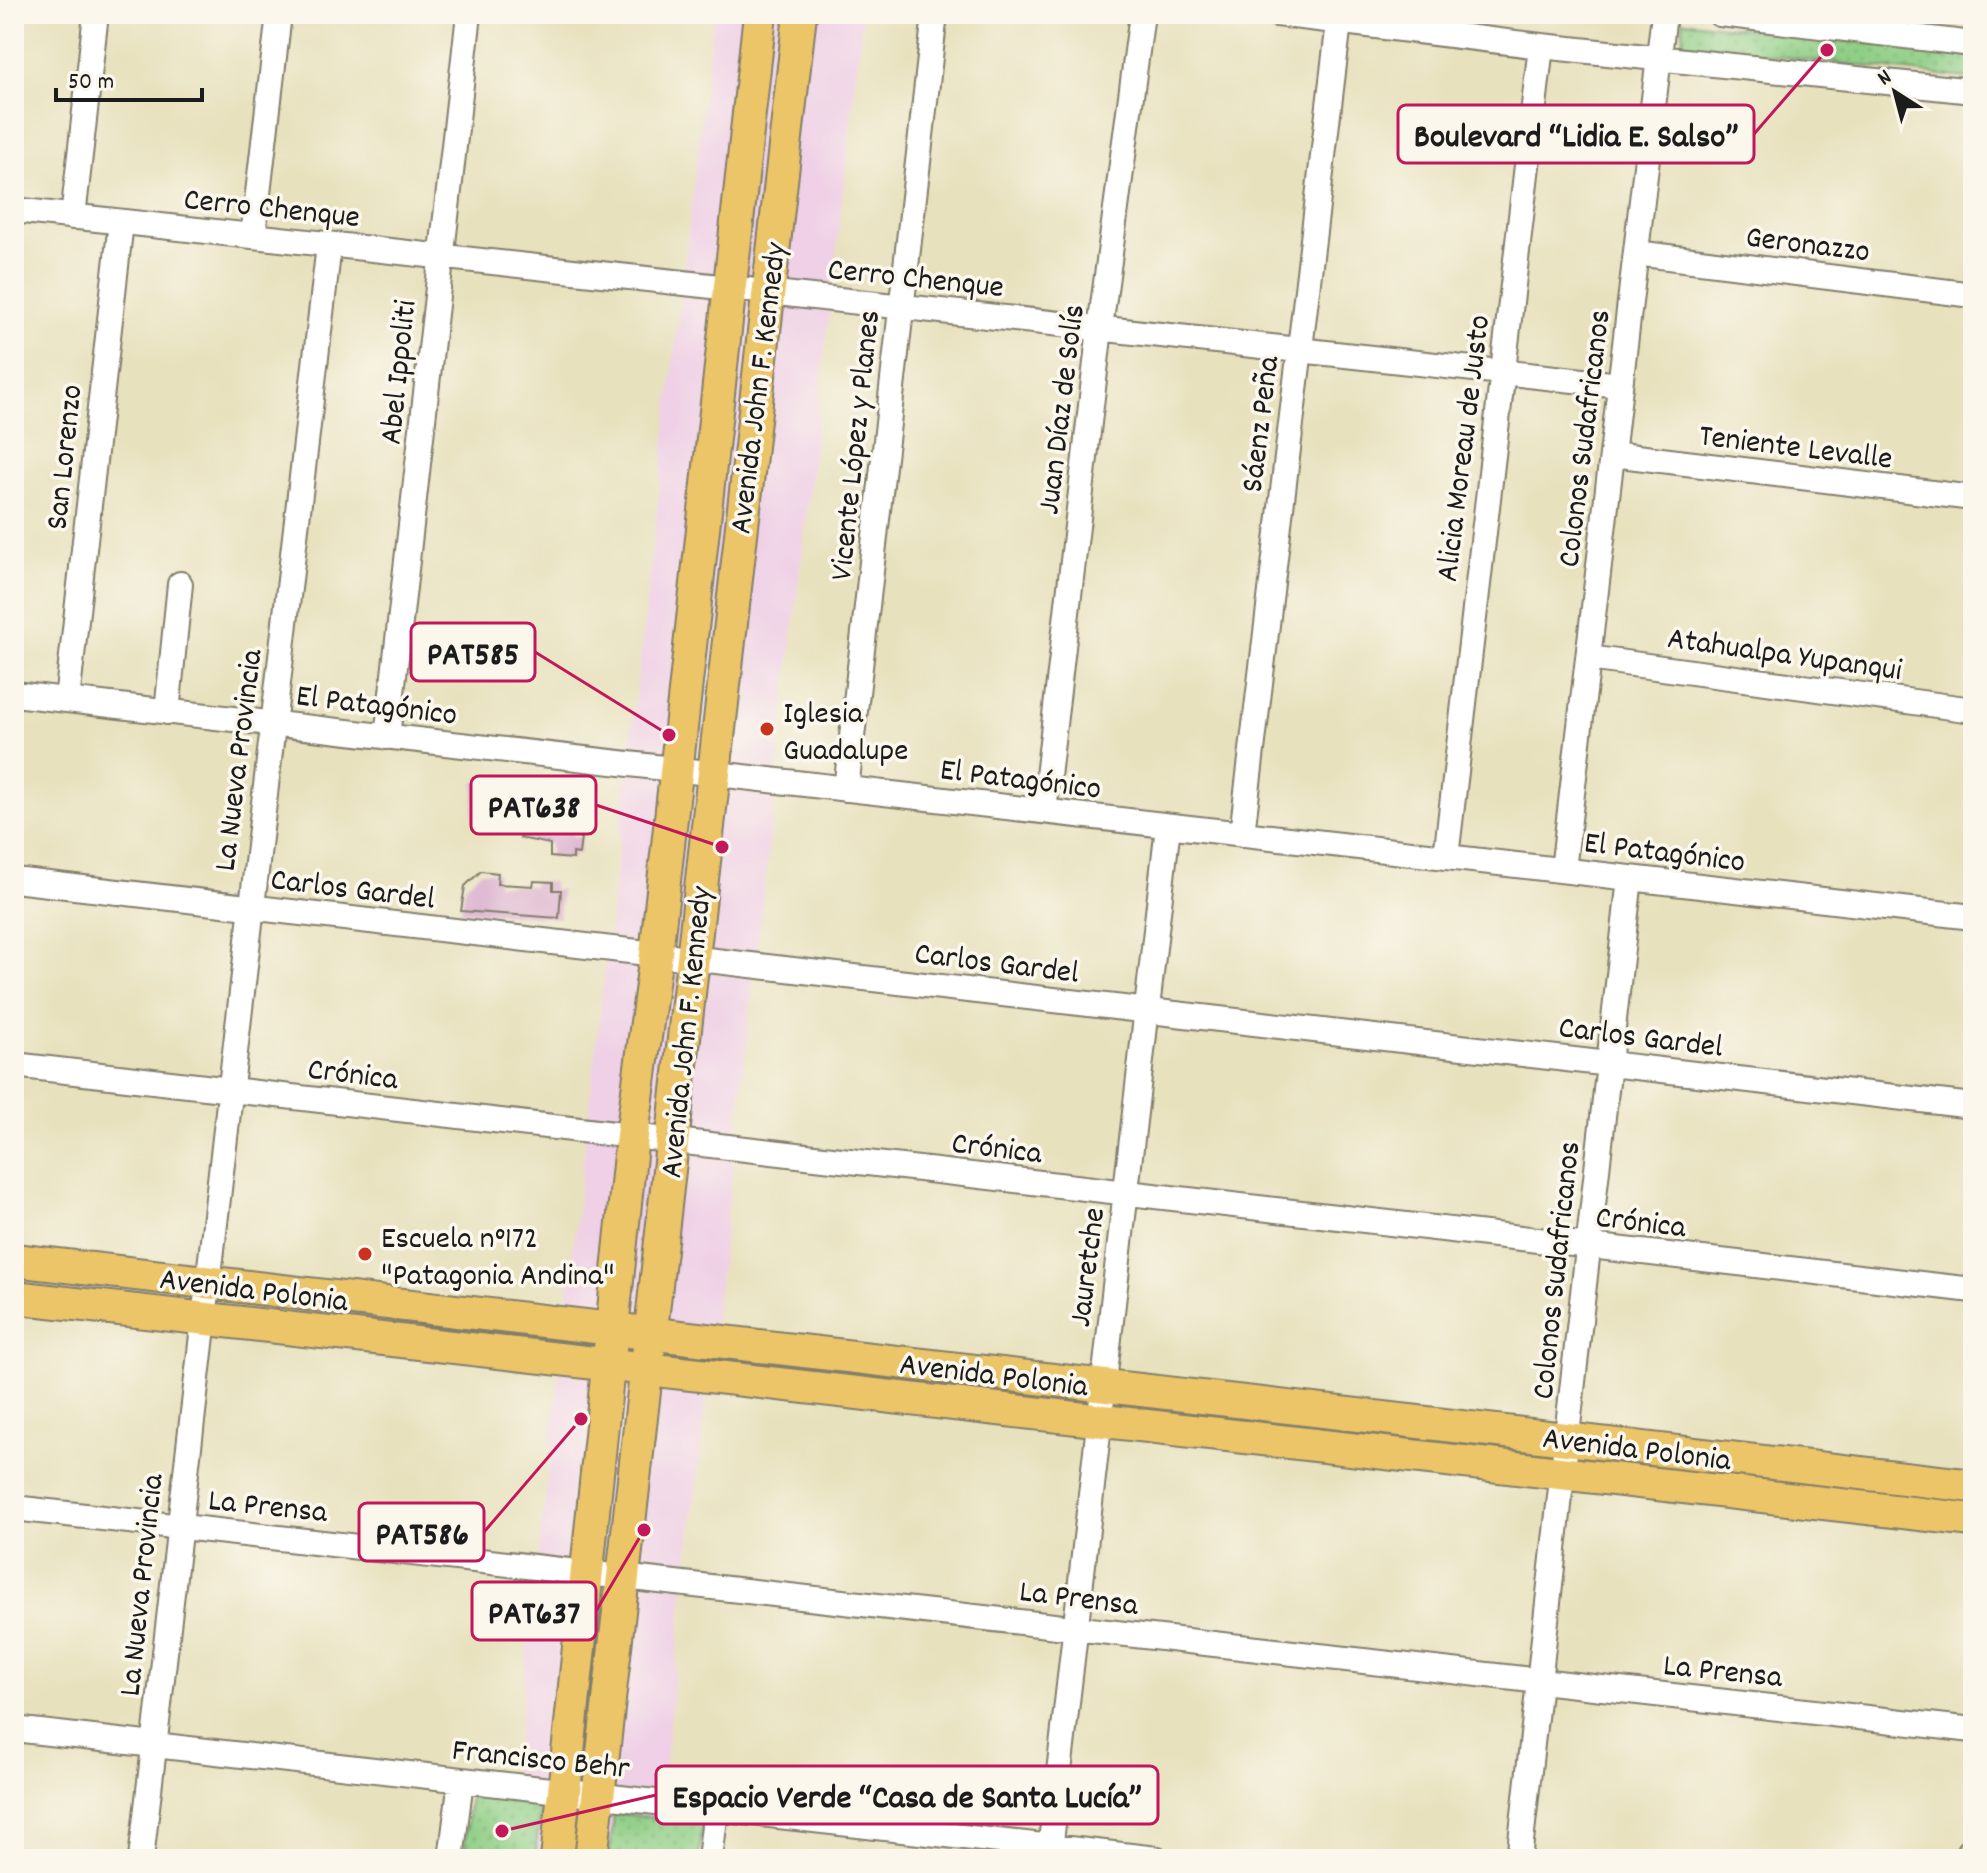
<svg xmlns="http://www.w3.org/2000/svg" width="1987" height="1873" font-family="Dekko,sans-serif">
<defs>
<pattern id="park-dots" width="8" height="8" patternUnits="userSpaceOnUse" patternTransform="scale(2)"><rect width="8" height="8" fill="#8ece85"/><path d="M2 2h.1M6 6h.1" fill="none" stroke="#7ab072" stroke-width="1.8" stroke-linecap="round"/></pattern>
</defs>
<rect width="100%" height="100%" fill="#fbf7ec"/>
<filter id="ink" filterUnits="userSpaceOnUse"><feTurbulence type="fractalNoise" baseFrequency=".0125" numOctaves="2"/><feDisplacementMap in="SourceGraphic" scale="16" xChannelSelector="R" yChannelSelector="G"/><feConvolveMatrix kernelMatrix="1 2 1 2 8 2 1 2 1" color-interpolation-filters="sRGB"/></filter>
<filter id="wash" filterUnits="userSpaceOnUse"><feTurbulence type="fractalNoise" baseFrequency=".006" numOctaves="4" result="noise"/><feDisplacementMap in="SourceGraphic" scale="32" xChannelSelector="R" yChannelSelector="G"/><feGaussianBlur stdDeviation="1.8" result="paint"/><feColorMatrix in="noise" values="0 0 0 0 0 0 0 0 0 0 0 0 0 0 0 0 0 1.4 0 .05"/><feComposite in="paint" operator="in"/></filter>
<g filter="url(#wash)">
<rect width="100%" height="100%" fill="#e7e1bd"/>
<!-- built -->
<path fill="#efd0e6" d="M713 14H863L654 1859H504Z"/>
<!-- park -->
<path fill="url(#park-dots)" stroke="#557550" stroke-width="2" d="M1683 21 1973 56V79L1682 45Z
M470 1795 541 1803 535 1859H463Z
M614 1813 703 1823 699 1859H609Z"/>
<g id="blocks">
<!-- building -->
<path fill="#d6a6ca" d="M475 782 556 792V785L579 788 572 835 581 838 579 854 573 853V859L550 857V844L520 838 521 828 473 821Z
M481 871 498 873 497 884 533 886 534 881 553 882V890H561L559 918 461 911 465 886Z"/>
</g>
</g>
<g filter="url(#ink)">
<use href="#blocks" fill-opacity="0" stroke="#827e6c" stroke-width="2"/>
<g fill="none" stroke-linecap="round" stroke-linejoin="round">
<!-- minor casing -->
<g stroke="#827e6c" stroke-width="28">
<path id="minor" d="M1277 14 1541 46 1973 91
M1720 14 1973 44
M14 210 1620 385
M73 217 96 14
M253 236 279 14
M1636 253 1973 295
M1612 454 1973 498
M1588 658 1973 710
M14 694 1973 917
M67 700 121 222
M167 712 180 584
M387 737 469 14
M846 789 935 14
M1044 811 1100 328 1142 14
M1242 834 1339 22
M1446 857 1541 46
M1563 870 1664 14
M14 880 1973 1106
M14 1065 1973 1290
M14 1508 1973 1730
M14 1729 1157 1859
M141 1859 329 245
M451 1859 461 1780
M710 1859 716 1809
M1049 1859 1168 826
M1519 1859 1630 878"/>
</g>
<!-- major casing -->
<g stroke="#827e6c" stroke-width="36">
<path id="major" d="M14 1260 1973 1486
M14 1297 1973 1520
M557 1859 632 1136 656 954 760 14
M591 1859 800 14
M1973 1859V1854"/>
</g>
<!-- minor -->
<use href="#minor" stroke="#fff" stroke-width="24"/>
<!-- major -->
<use href="#major" stroke="#edc569" stroke-width="32"/>
</g>
</g>
<!-- markers -->
<g fill="#c8321e" stroke="#fbf7ec" stroke-width="3">
<circle cx="767" cy="729" r="8"/>
<circle cx="365" cy="1254" r="8"/>
</g>
<g text-anchor="middle" stroke-width="7" stroke-linejoin="round" paint-order="stroke">
<!-- street labels -->
<g font-size="32" fill="#1c1c1c" stroke="#fbf7ec">
<text transform="translate(272 206) rotate(6)" y="11">Cerro Chenque</text>
<text transform="translate(1808 242) rotate(7)" y="11">Geronazzo</text>
<text transform="translate(916 276) rotate(6)" y="11">Cerro Chenque</text>
<text transform="translate(396 372) rotate(-84)" y="11">Abel Ippoliti</text>
<text transform="translate(756 388) rotate(-83)" y="11">Avenida John F. Kennedy</text>
<text transform="translate(1059 409) rotate(-83)" y="11">Juan Díaz de Solís</text>
<text transform="translate(1258 424) rotate(-83)" y="11">Sáenz Peña</text>
<text transform="translate(1582 438) rotate(-83)" y="11">Colonos Sudafricanos</text>
<text transform="translate(853 445) rotate(-84)" y="11">Vicente López y Planes</text>
<text transform="translate(1796 445) rotate(7)" y="11">Teniente Levalle</text>
<text transform="translate(1461 448) rotate(-83)" y="11">Alicia Moreau de Justo</text>
<text transform="translate(62 457) rotate(-84)" y="11">San Lorenzo</text>
<text transform="translate(1785 652) rotate(8)" y="11">Atahualpa Yupanqui</text>
<text transform="translate(377 703) rotate(7)" y="11">El Patagónico</text>
<text transform="translate(236 760) rotate(-83)" y="11">La Nueva Provincia</text>
<text transform="translate(1021 777) rotate(7)" y="11">El Patagónico</text>
<text transform="translate(1665 850) rotate(7)" y="11">El Patagónico</text>
<text transform="translate(353 887) rotate(7)" y="11">Carlos Gardel</text>
<text transform="translate(997 961) rotate(7)" y="11">Carlos Gardel</text>
<text transform="translate(684 1032) rotate(-84)" y="11">Avenida John F. Kennedy</text>
<text transform="translate(1641 1035) rotate(7)" y="11">Carlos Gardel</text>
<text transform="translate(353 1072) rotate(7)" y="11">Crónica</text>
<text transform="translate(997 1146) rotate(7)" y="11">Crónica</text>
<text transform="translate(1641 1220) rotate(7)" y="11">Crónica</text>
<text transform="translate(1085 1267) rotate(-83)" y="11">Jauretche</text>
<text transform="translate(1554 1270) rotate(-84)" y="11">Colonos Sudafricanos</text>
<text transform="translate(254 1288) rotate(7)" y="11">Avenida Polonia</text>
<text transform="translate(994 1373) rotate(7)" y="11">Avenida Polonia</text>
<text transform="translate(1637 1447) rotate(7)" y="11">Avenida Polonia</text>
<text transform="translate(268 1504) rotate(6)" y="11">La Prensa</text>
<text transform="translate(139 1585) rotate(-84)" y="11">La Nueva Provincia</text>
<text transform="translate(1079 1596) rotate(7)" y="11">La Prensa</text>
<text transform="translate(1723 1669) rotate(6)" y="11">La Prensa</text>
<text transform="translate(541 1757) rotate(6)" y="11">Francisco Behr</text>
</g>
<!-- poi labels -->
<g font-size="32" fill="#1c1c1c" stroke="#fbf7ec" text-anchor="start">
<text x="783" y="722">Iglesia<tspan x="783" dy="37">Guadalupe</tspan></text>
<text x="381" y="1247">Escuela n°172<tspan x="381" dy="37">"Patagonia Andina"</tspan></text>
</g>
</g>
<!-- callouts -->
<path fill="none" stroke="#c2185b" stroke-width="3" d="M1827 50L1754 134M669 735L535 652M722 847L596 805M581 1419L484 1532M644 1530L596 1611M502 1831L656 1795"/>
<g fill="#c2185b" stroke="#fbf7ec" stroke-width="3">
<circle cx="1827" cy="50" r="8"/>
<circle cx="669" cy="735" r="8"/>
<circle cx="722" cy="847" r="8"/>
<circle cx="581" cy="1419" r="8"/>
<circle cx="644" cy="1530" r="8"/>
<circle cx="502" cy="1831" r="8"/>
</g>
<g fill="#fbf7ec" stroke="#c2185b" stroke-width="3">
<rect x="1398" y="105" width="356" height="58" rx="8"/>
<rect x="411" y="623" width="124" height="58" rx="8"/>
<rect x="471" y="776" width="125" height="58" rx="8"/>
<rect x="359" y="1503" width="125" height="58" rx="8"/>
<rect x="472" y="1582" width="124" height="58" rx="8"/>
<rect x="656" y="1766" width="502" height="58" rx="8"/>
</g>
<g font-size="34" text-anchor="middle" font-weight="bold" fill="#1c1c1c">
<text x="1576" y="146">Boulevard “Lidia E. Salso”</text>
<text x="473" y="664">PAT585</text>
<text x="534" y="817">PAT638</text>
<text x="422" y="1544">PAT586</text>
<text x="534" y="1623">PAT637</text>
<text x="907" y="1807">Espacio Verde “Casa de Santa Lucía”</text>
</g>
<!-- margin -->
<rect width="1987" height="1873" fill="none" stroke="#fbf7ec" stroke-width="48"/>
<!-- north arrow -->
<g transform="translate(1895 92) rotate(324)" stroke="#fbf7ec" stroke-width="6" paint-order="stroke">
<path d="M0-6L14 30L0 20L-14 30Z" fill="#1c1c1c"/>
<text y="-12" font-size="22" font-weight="bold" text-anchor="middle" fill="#1c1c1c">N</text>
</g>
<!-- scale -->
<path d="M56 88v12h146v-12" fill="none" stroke="#1c1c1c" stroke-width="4"/>
<text x="68" y="88" font-size="24" fill="#1c1c1c" stroke="#fbf7ec" stroke-width="6" paint-order="stroke">50 m</text>
</svg>
